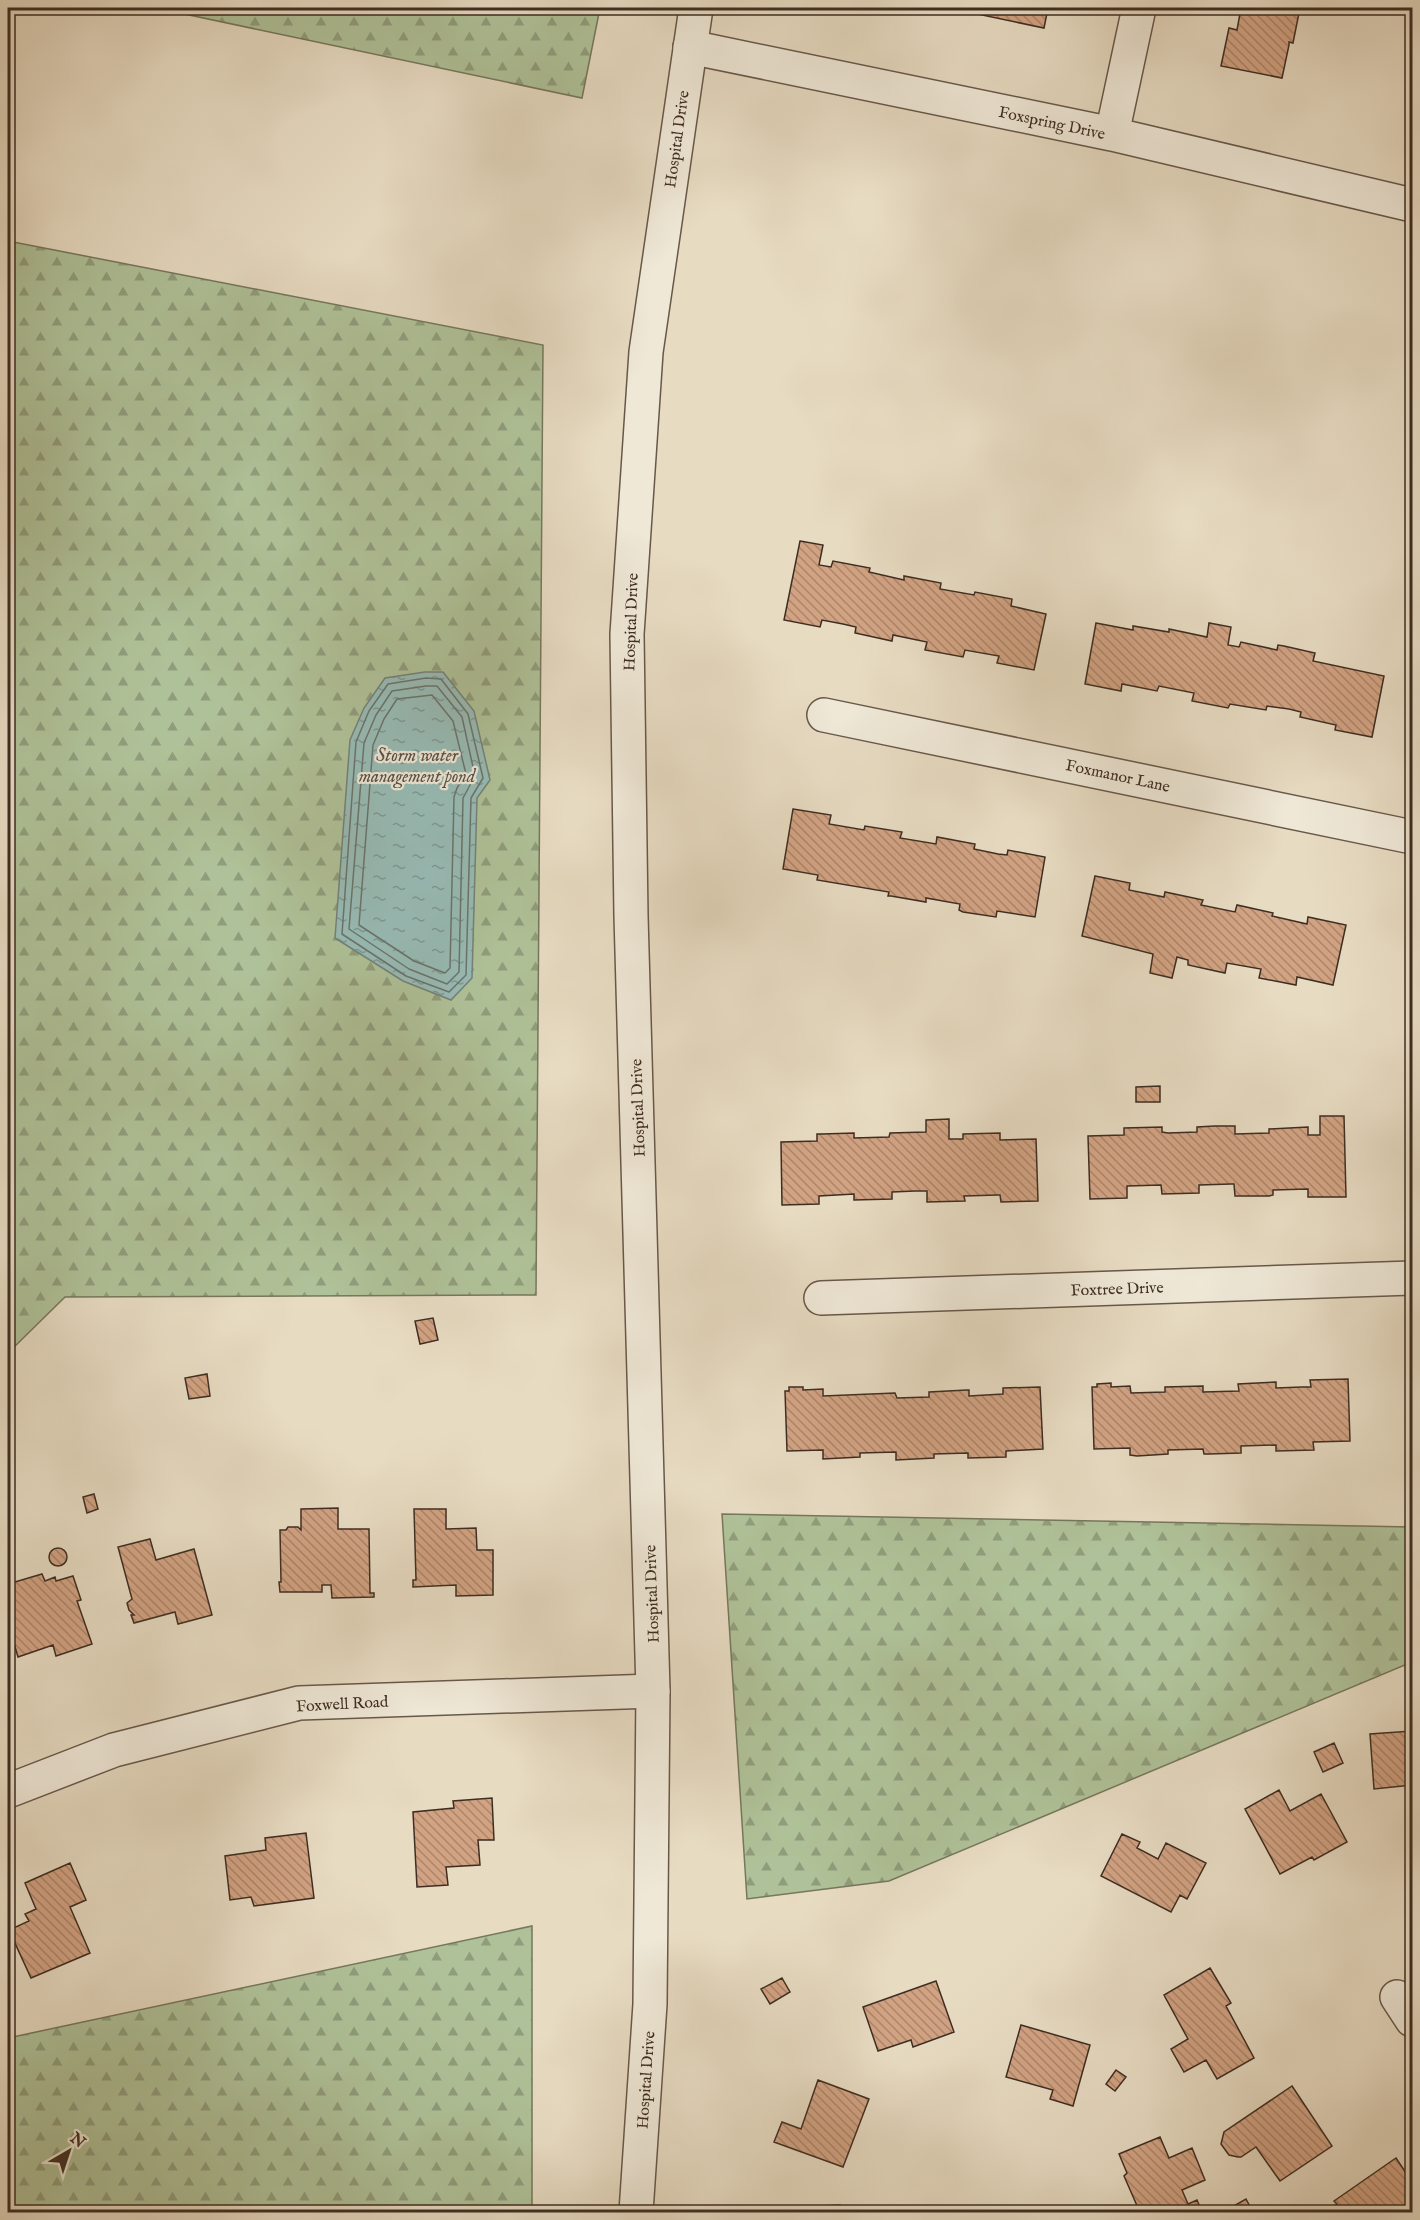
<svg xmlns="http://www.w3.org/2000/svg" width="1420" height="2220" font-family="'IM FELL English',serif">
<defs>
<pattern id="forest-firs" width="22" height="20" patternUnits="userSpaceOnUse" patternTransform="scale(1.5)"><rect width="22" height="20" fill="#afc198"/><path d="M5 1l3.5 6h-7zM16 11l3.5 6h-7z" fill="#909d7c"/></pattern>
<pattern id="water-ripples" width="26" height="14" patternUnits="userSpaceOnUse" patternTransform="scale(1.5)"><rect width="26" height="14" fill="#97bbb5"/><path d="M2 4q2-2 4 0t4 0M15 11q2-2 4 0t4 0" fill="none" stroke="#7d9893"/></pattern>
<pattern id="building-back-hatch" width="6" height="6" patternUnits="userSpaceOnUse" patternTransform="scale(1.5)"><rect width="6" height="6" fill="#d2a383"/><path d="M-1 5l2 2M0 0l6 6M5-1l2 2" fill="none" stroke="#ac856b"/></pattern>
</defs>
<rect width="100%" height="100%" fill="#e7dbc2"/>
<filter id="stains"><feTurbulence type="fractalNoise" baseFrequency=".00333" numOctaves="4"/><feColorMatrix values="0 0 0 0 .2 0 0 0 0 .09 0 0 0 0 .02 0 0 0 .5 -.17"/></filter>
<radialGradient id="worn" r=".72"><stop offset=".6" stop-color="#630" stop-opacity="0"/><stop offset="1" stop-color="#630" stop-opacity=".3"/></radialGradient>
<!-- forest -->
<path fill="url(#forest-firs)" stroke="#76775d" stroke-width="1.5" d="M156 8H600L582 98Z
M8 241 543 345 536 1295 65 1297 8 1353Z
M722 1514 1412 1527V1662L889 1881 747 1899Z
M532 1926V2212H8V2038Z"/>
<!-- water -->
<path fill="url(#water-ripples)" stroke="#73827a" stroke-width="1.5" d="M425 672H443L474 711 490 780 477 798 472 978 451 1000 403 981 335 938 350 740 364 708 385 678Z"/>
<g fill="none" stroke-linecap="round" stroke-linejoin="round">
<!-- shore -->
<path stroke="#6a746c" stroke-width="1.5" d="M426 678 441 679 468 714 483 778 471 798 466 975 449 992 406 976 342 934 356 742 369 711 388 684Z
M426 686H437L462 717 475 776 463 798 459 972 447 984 409 969 349 929 364 743 376 715 392 691Z
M432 695 453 721 466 774 457 788 454 797 450 968 445 973 414 961 359 925 373 745 384 719 397 699Z"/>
</g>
<!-- building -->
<path fill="url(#building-back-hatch)" stroke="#3e2d22" stroke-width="1.5" d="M964 8H1048L1044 28 963 11Z
M1241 8H1300L1293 43 1289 42V45L1282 78 1221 66 1229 28 1237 30Z
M800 541 823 545 819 565 831 567 833 561 870 568 869 572 904 580V576L941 583 940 589 974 595 975 592 1012 599 1011 606 1046 614 1034 670 997 663 999 656 965 650 963 657 925 650 927 642 893 635 892 641 855 633 856 627 843 624 822 620 820 627 784 620Z
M1096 623 1133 630V626L1169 632V629L1207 637 1209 623 1231 627 1228 645 1239 647 1241 642 1277 650 1278 645 1284 646 1315 653 1313 661 1384 676 1372 737 1335 730 1336 725 1300 717 1301 712 1289 709 1267 706 1266 710 1230 704 1228 708 1192 701 1194 693 1159 686 1157 691 1122 684 1121 691 1085 684Z
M793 809 831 815 829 824 864 830 865 826 902 832 900 838 936 844 937 837 975 844 974 849 998 854 1007 855 1008 850 1045 857 1035 917 997 911 996 917 963 912 959 910 960 904 926 898V902L891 896H888L889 892 817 880 818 875 783 869Z
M1095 876 1130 883 1129 890 1164 897 1165 892 1203 900 1201 905 1235 912 1237 905 1273 913 1272 916 1307 924 1308 917 1346 925 1333 985 1297 977 1296 985 1259 978 1261 969 1227 963 1225 973 1188 965V960L1177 957 1172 978 1150 973 1153 954 1082 936Z
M1160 1086V1102H1136V1087Z
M1320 1116H1344L1346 1197H1308V1189L1273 1190V1195L1269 1196H1235L1234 1184H1231L1199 1185V1193L1162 1194 1161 1185 1127 1186V1198L1090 1199 1088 1136 1124 1135V1128L1162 1127V1132L1168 1133 1197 1132V1127L1215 1126H1235V1134L1269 1133V1129L1308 1127V1135H1320Z
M949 1119V1139H963V1134L1000 1133V1140L1036 1139 1038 1201 1001 1202 1000 1195H998L964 1196 965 1201 927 1202V1191H915L892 1192V1199L854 1200V1194L819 1196V1204L782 1205 781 1142 817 1141V1134H822L854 1133V1138L889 1137 890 1133 926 1132V1120Z
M433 1318 438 1340 420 1344 415 1321Z
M207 1374 210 1396 189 1399 185 1378Z
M1348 1379 1350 1441 1313 1442 1314 1450 1276 1451V1445L1241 1446V1453L1209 1454H1204L1203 1449 1168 1450V1454L1137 1456 1130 1455V1448L1094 1449 1092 1387H1097V1384L1111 1383V1387L1130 1386 1131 1393 1165 1392V1387L1203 1386V1392L1239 1391 1238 1384 1276 1382V1388L1302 1387H1311L1310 1380Z
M789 1387H803V1390L823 1389V1396L895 1393 897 1398 929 1397V1392L967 1390H969V1396L1003 1394V1388L1040 1387 1043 1449 1006 1451V1457L968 1458V1453L934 1454V1458L896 1460V1452L860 1453V1457L823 1459V1450L787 1451 785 1391H789Z
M94 1494 98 1509 87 1513 83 1497Z
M338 1508V1529H369L370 1593H374V1597L332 1598 331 1585H322V1592H280L279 1582H281L280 1530H286L288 1527H298L301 1530V1509Z
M414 1509H446V1529L476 1528 477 1550H493V1595L456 1596V1585L413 1587V1580H416Z
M150 1539 156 1560 194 1549 212 1615 178 1624 175 1612 134 1623 131 1615H134L129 1610 127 1603 132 1599 118 1547Z
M49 1557a9 9 0 1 1 18 0a9 9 0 1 1-18 0Z
M42 1574 45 1581 55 1577 56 1581 73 1576 81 1600 77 1601 92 1644 56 1656 53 1645 18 1657 8 1623V1584Z
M1412 1731V1785L1374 1789 1370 1734Z
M1334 1743 1343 1763 1323 1772 1314 1752Z
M1279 1790 1290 1811 1321 1794 1347 1842 1314 1860 1312 1857 1280 1874 1245 1809Z
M492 1798 494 1840H478L480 1865 446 1867 448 1885 417 1887 413 1812 454 1808 453 1801Z
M306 1833 314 1898 254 1906 251 1897 230 1900 225 1856 266 1850 265 1838Z
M1122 1834 1140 1842 1137 1848 1158 1859 1166 1843 1206 1863 1187 1899 1180 1895 1171 1912 1101 1876Z
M70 1863 86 1900 70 1907 90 1953 31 1978 9 1930 29 1921 25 1914 36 1909 25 1883Z
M1210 1968 1231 2003 1226 2006 1254 2058 1217 2079 1206 2060 1184 2072 1171 2049 1188 2039 1164 1995Z
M782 1978 790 1992 770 2004 761 1989Z
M936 1981 954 2032 913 2047 911 2040 878 2051 863 2007Z
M1021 2025 1090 2045 1073 2106 1050 2099 1053 2090 1006 2077Z
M1116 2070 1126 2077 1115 2091 1106 2084Z
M818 2080 869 2099 843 2167 774 2142 782 2122 801 2129Z
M1292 2086 1332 2146 1280 2181 1256 2147 1241 2157H1238L1229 2155 1221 2144 1224 2132Z
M1160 2137 1169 2158 1192 2148 1205 2180 1182 2190 1188 2204 1197 2200 1202 2212H1133V2211L1138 2208 1124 2176 1127 2173 1119 2154Z
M1396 2158 1412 2182V2212H1324L1337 2204 1334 2201Z
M1246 2199 1253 2212H1232L1230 2208Z
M840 2205 841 2212H779V2208Z"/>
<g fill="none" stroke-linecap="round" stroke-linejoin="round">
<!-- minor casing -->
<g stroke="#68584a" stroke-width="36">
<path id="minor" d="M690 47 1112 134 1412 205
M1112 134 1139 8
M824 715 1412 837
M821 1298 1412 1278
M8 1791 114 1750 299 1703 653 1691
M1397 1997 1412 2020"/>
</g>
<!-- tertiary casing -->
<g stroke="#68584a" stroke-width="36">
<path id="tertiary" d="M636 2212 650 2004 653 1691 631 916 627 634 646 352 696 8"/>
</g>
<!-- minor -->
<use href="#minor" stroke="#efe8d7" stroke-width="33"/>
<!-- tertiary -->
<use href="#tertiary" stroke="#efe8d7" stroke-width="33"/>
</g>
<g text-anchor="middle" stroke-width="4.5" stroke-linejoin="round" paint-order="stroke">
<!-- street labels -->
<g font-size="16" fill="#3e2d22" stroke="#efe8d7">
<text transform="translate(1052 122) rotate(12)" y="6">Foxspring Drive</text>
<text transform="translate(676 139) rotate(-82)" y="6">Hospital Drive</text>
<text transform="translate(630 622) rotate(-88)" y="6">Hospital Drive</text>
<text transform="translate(1118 775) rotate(12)" y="6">Foxmanor Lane</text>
<text transform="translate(637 1108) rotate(-92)" y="6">Hospital Drive</text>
<text transform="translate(1117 1288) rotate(-2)" y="6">Foxtree Drive</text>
<text transform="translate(651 1594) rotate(-92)" y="6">Hospital Drive</text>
<text transform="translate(342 1703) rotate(-3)" y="6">Foxwell Road</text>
<text transform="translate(645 2080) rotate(-86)" y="6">Hospital Drive</text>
</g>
<!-- water labels -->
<g font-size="18" font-style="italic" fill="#545047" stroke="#efe8d7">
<text x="417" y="761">Storm water<tspan x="417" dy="21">management pond</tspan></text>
</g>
</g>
<!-- margin -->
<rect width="1420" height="2220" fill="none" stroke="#e7dbc2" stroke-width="30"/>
<rect x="9" y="9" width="1402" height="2202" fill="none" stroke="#3e2d22" stroke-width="3"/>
<rect x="15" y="15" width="1390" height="2190" fill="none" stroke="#3e2d22" stroke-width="1.5"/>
<!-- north arrow -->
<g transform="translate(69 2151) rotate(39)" stroke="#efe8d7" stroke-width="4.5" paint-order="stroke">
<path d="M0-4.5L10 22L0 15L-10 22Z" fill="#3e2d22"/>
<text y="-9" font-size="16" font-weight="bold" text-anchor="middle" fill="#3e2d22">N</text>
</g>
<rect width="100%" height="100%" filter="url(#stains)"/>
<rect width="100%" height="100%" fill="url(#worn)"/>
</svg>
